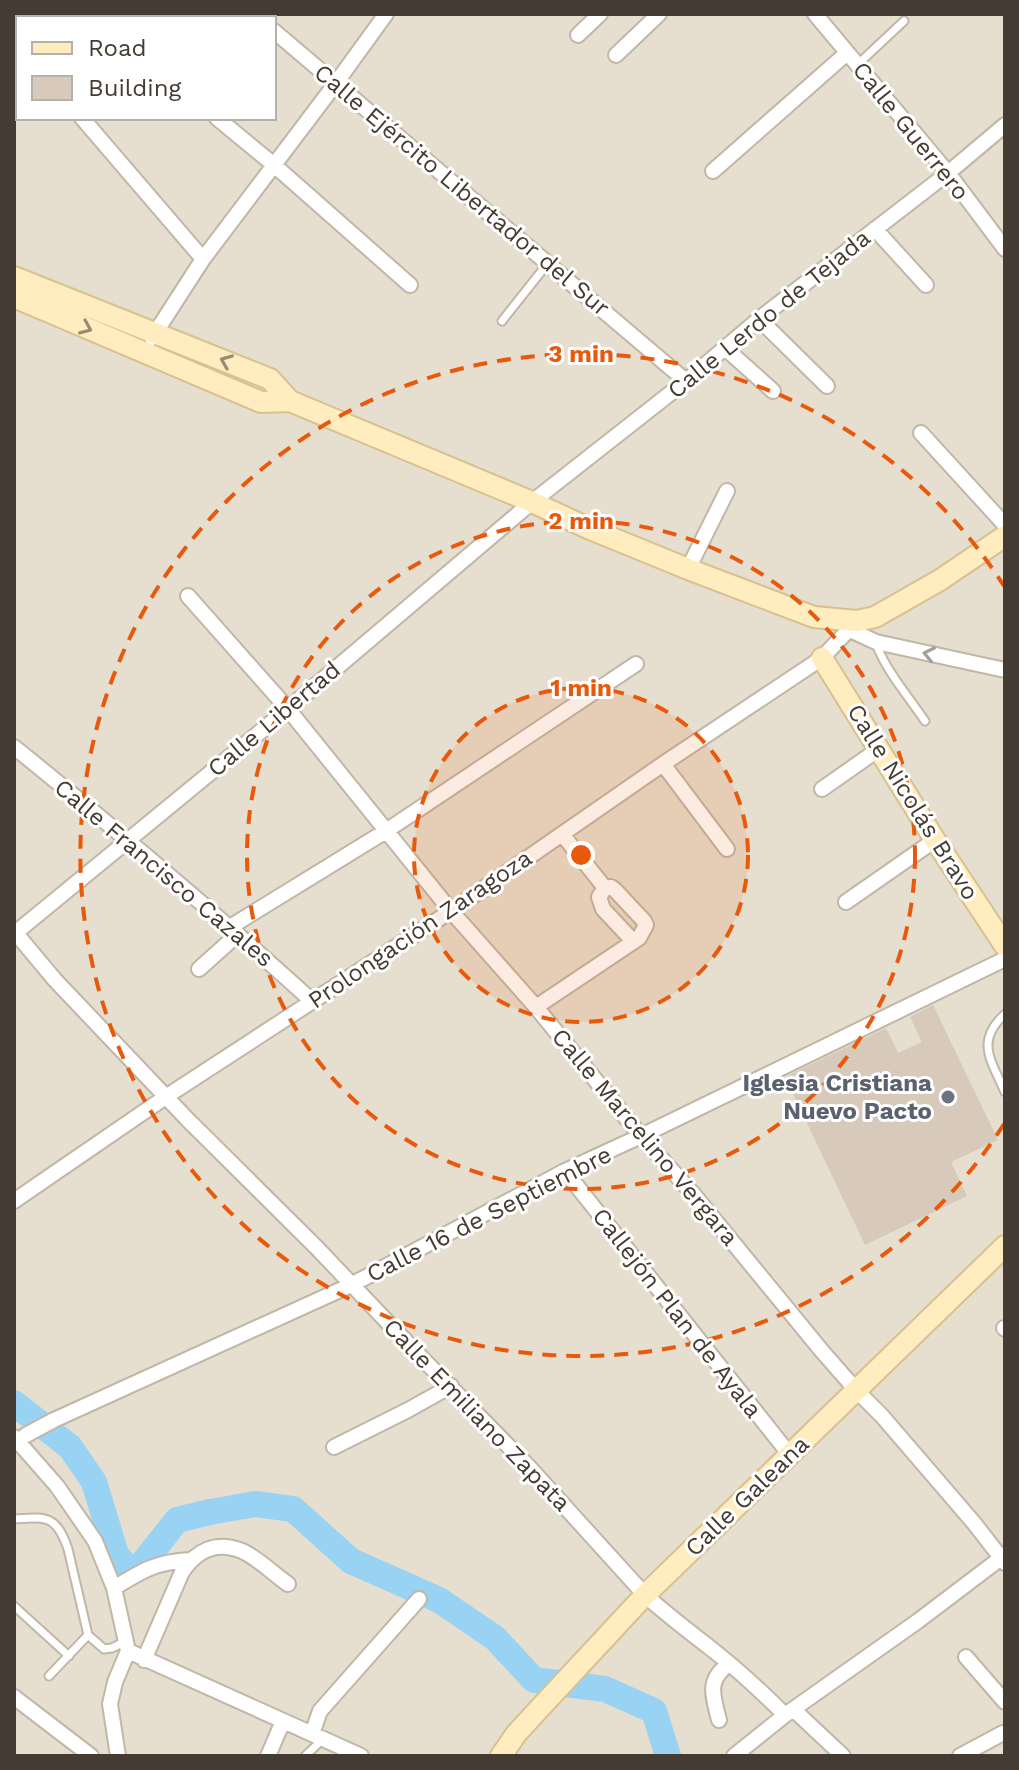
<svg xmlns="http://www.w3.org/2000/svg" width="1019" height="1770" font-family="'Work Sans',sans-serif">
<rect width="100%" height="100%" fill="#f2ece2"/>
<!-- residential -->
<path fill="#e6decf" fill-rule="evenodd" d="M14 14H1005V1756H14ZM18 18H274V118H18Z"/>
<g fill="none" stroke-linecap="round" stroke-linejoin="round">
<!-- river -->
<path stroke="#99d3f4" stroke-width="26" d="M14 1403 70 1447 94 1482 116 1554 129 1571 143 1563 177 1520 210 1512 255 1504 293 1509 351 1561 439 1600 495 1638 534 1680 605 1689 654 1711 668 1756"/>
</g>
<!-- building -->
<path fill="#d7caba" d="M933 1005 998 1140 951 1162 967 1196 865 1245 785 1077 886 1028 898 1053 922 1042 910 1017Z"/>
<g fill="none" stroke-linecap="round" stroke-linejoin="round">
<!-- lane casing -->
<g stroke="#c1b6a7" stroke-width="11">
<path id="lane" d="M857 65 904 21
M502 321 548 263
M876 644C887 672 908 696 925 721
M1005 1014C975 1041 991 1060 1005 1092
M14 1519C47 1517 56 1515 68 1549L88 1635 104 1649 112 1648 126 1641
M14 1606 69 1656
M49 1676 88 1635
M305 1756 322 1740"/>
</g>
<!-- street casing -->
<g stroke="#c1b6a7" stroke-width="18">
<path id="street" d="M93 14 97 18
M253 14 258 18
M815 14 948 173 1005 249
M274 31 686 381
M578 35 600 14
M616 55 659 14
M14 59 18 62
M82 118 203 259
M217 118 274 165 410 285
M713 171 847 53
M875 229 926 285
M759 319 827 386
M152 338 203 259 336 83 386 14
M725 348 773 391
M921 433 1005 525
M688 569 727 491
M188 596 288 709 451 911 536 1007 641 1136 694 1195 821 1350 856 1390 882 1416 974 1523 1005 1563
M850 630 876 642 1005 670
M14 747C116 829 215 913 312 1001
M663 764 727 849
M822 789 879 749
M562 834 605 888
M846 902 935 840
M230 927 386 831 636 664
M14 931 55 980 188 1120 317 1248 414 1350 529 1467 645 1595C666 1614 687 1630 709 1647 736 1668 761 1691 785 1715
M14 934 288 709 532 502 686 381 759 319 948 173 1005 125
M199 969 238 934
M536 1007 639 938 646 925 644 921 615 890 611 887 605 888 599 897 603 909 633 941
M565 1171 790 1455
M14 1201 167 1096 451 911 663 764 822 658 857 621
M1004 1328 1005 1329
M14 1437 57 1486 95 1541 114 1588 128 1651 361 1756
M14 1444 26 1435 54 1420 351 1285 565 1171 641 1136 1005 959
M334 1447 408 1410 451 1386
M114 1588C143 1570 156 1562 190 1560
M966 1657 1005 1702
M144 1660 182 1572C196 1551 216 1540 242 1551 255 1556 275 1575 288 1584
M14 1697 91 1756
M794 1710 843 1756
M719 1720C713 1696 706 1680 729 1664
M312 1734 320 1711 419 1599
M118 1756 110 1704 115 1682 128 1651
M268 1756 283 1721
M734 1756 785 1715 918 1621 1005 1555
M960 1756 1003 1733"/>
</g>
<!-- secondary casing -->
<g stroke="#d8c190" stroke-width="24">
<path id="secondary" d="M14 277 270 379 290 401 532 502 590 529 688 569 814 617 857 621 875 617 940 580 1005 536
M14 297 261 402 290 401
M822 658 935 840 1005 946
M501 1756 516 1734 539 1709 645 1595 1005 1246"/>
</g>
<!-- lane -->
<use href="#lane" stroke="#fff" stroke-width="7"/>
<!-- street -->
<use href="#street" stroke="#fff" stroke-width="14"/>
<!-- secondary -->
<use href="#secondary" stroke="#ffecbf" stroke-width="20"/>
</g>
<!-- one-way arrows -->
<defs><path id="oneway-chevron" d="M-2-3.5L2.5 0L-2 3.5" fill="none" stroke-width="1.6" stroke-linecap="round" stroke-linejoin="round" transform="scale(2)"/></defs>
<g stroke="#988b71">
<use href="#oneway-chevron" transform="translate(86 328) rotate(23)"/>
<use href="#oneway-chevron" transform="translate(226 361) rotate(-158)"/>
</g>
<use stroke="#a29e98" href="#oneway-chevron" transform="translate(929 654) rotate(-168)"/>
<!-- distance rings -->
<circle cx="581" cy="855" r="167" fill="#e8590c" fill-opacity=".12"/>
<g fill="none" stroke="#e8590c" stroke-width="4" stroke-dasharray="14 10">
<circle cx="581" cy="855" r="167"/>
<circle cx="581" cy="855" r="334"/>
<path d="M1004 1124A501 501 0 1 1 1004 586"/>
</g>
<!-- markers -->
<circle fill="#6b7280" stroke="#fff" stroke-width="3" cx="948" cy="1097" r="8"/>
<g text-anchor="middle" stroke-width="6" stroke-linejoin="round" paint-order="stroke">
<!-- street labels -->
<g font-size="24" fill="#443c32" stroke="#fff">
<text transform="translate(911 131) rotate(51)" y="8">Calle Guerrero</text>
<text transform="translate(462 190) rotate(40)" y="8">Calle Ejército Libertador del Sur</text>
<text transform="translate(769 314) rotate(-39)" y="8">Calle Lerdo de Tejada</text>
<text transform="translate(274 719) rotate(-40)" y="8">Calle Libertad</text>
<text transform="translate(913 802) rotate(58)" y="8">Calle Nicolás Bravo</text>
<text transform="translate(164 873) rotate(40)" y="8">Calle Francisco Cazales</text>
<text transform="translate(420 929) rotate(-34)" y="8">Prolongación Zaragoza</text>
<text transform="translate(645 1137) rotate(50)" y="8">Calle Marcelino Vergara</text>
<text transform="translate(489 1214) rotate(-27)" y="8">Calle 16 de Septiembre</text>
<text transform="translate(677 1313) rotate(52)" y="8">Callejón Plan de Ayala</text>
<text transform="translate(477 1415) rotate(46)" y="8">Calle Emiliano Zapata</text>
<text transform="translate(747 1496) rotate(-44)" y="8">Calle Galeana</text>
</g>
<!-- worship labels -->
<g font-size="24" font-weight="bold" fill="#5b616d" stroke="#fff" text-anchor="end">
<text x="932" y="1091">Iglesia Cristiana<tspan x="932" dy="28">Nuevo Pacto</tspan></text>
</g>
</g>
<circle cx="581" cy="855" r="12" fill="#e8590c" stroke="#fff" stroke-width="4"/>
<g font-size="24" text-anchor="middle" font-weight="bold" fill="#e8590c" stroke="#fff" stroke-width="6" stroke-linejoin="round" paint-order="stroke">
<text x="581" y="362">3 min</text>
<text x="581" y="529">2 min</text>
<text x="581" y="696">1 min</text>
</g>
<!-- border -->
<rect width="1019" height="1770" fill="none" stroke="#443c32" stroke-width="32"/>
<!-- legend -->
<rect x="16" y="16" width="260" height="104" fill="#ffffff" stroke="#b4b1ad" stroke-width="2"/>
<rect x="32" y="42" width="40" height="12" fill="#ffecbf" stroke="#b4b1ad" stroke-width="2"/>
<text x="88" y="56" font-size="24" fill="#443c32">Road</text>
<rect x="32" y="76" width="40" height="24" fill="#d7caba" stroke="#b4b1ad" stroke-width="2"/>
<text x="88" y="96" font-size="24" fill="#443c32">Building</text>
</svg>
